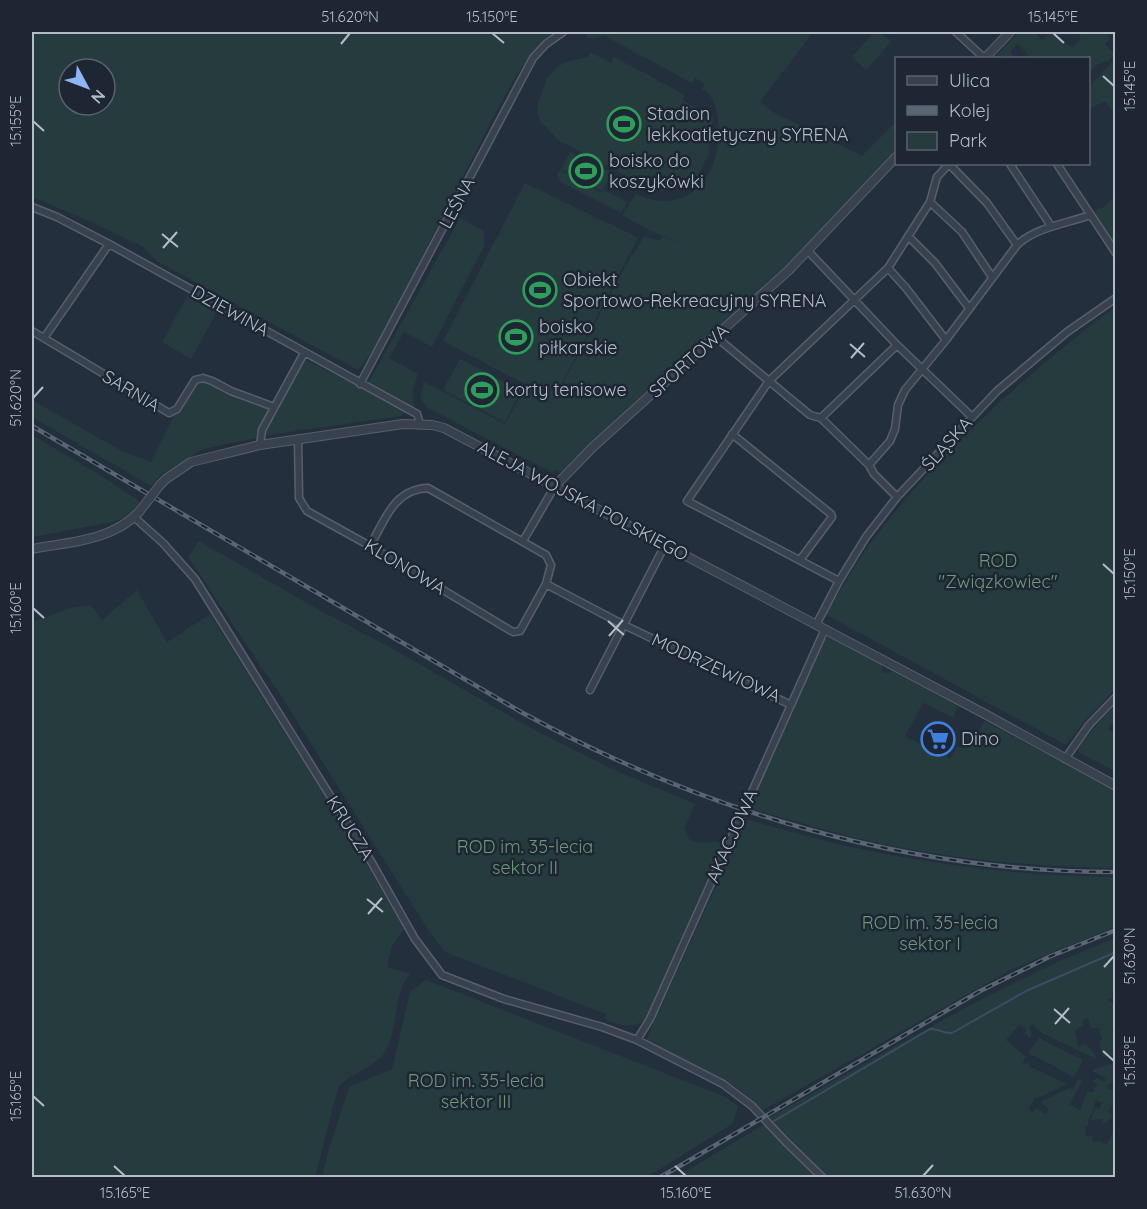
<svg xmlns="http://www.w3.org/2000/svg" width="1147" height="1209" font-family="Quicksand,sans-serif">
<rect width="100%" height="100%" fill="#242f3d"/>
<!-- green -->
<path fill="#263b3e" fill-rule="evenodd" d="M32 32H554C519 57 490 126 469 165 438 226 407 287 375 348L358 370 158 262 143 247 85 219 32 197ZM69 69H105V105H69Z
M586 32H804L810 36 760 102 773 112 862 156 896 122V151L789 266 560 472 557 470 551 472 428 408 420 398 424 382 505 424 526 385 554 400 632 254 633 255 644 236 660 241 662 236 686 245 651 231 622 215 636 194C691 219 723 172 718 121 716 107 715 97 702 89L705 84 695 78 692 83 605 36 591 39 587 37Z
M874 32H880L891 42 866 70 852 57Z
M1019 32H1034L1042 40 1051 32H1054L1066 44 1073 47 1081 39 1079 35 1082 32H1105L1110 38 1105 44 1115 54 1108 61 1100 62 1092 70 1089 69 1088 58H1039L1037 56 1031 58 1018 44 1010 51 1013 55 1011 58H994Z
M590 52 611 63 614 57 685 95 682 100 714 118 708 131 710 142 709 154 698 175 688 183 676 189 662 191 649 188 558 140 540 121 537 112 538 103 547 78 556 68 565 62 588 57Z
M1115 59V113L1104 101 1092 108 1089 104V87Z
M570 152 612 173 602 191 561 169Z
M559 170 602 193 604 190 627 202 621 213 561 182 557 176Z
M525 183 638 238 554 399 443 341Z
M1115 197V248L1093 213 1099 208 1101 209Z
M460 218 484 231V246L432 347 404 332 389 358 418 374 413 390 414 407 409 406 367 385Z
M191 289 221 305 191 359 162 342Z
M1115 307V689L1083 723 1066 745 825 614C841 590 855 564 872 541 940 451 1026 374 1115 307Z
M302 358 406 411 401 416 276 434 203 449 162 474 151 486 32 417V400L122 451 151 462 177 409 195 380 203 378 274 407Z
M460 359 521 391 505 422 443 390Z
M32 435 95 472 140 502 130 515 113 522 32 537Z
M199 541 326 614 386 645 536 731 612 769 695 804 684 829 689 839C699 846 711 838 723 843L647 1019C632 1029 620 1026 604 1019L606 1014 445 952 427 928 281 696 188 557Z
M137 590 167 642 210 614 356 846 404 929 392 946 387 967 410 974C393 993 399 1027 386 1050 377 1068 350 1072 338 1088L315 1177H32V622L71 608 91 605 102 620Z
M830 637 882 663 883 668 882 671 885 673 893 671 958 706 953 718 924 703 928 695 905 736 950 759 957 746 962 748 964 743 971 746 984 721 1115 789V868C1050 867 985 862 920 851 862 842 805 824 748 808L795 708 793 706 824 639Z
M1115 705V720L1108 728 1115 735V771L1079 752 1078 749 1094 728Z
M744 819C780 828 815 839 851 847 938 866 1027 876 1115 877V927L1012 969 763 1110 735 1086 646 1040 737 840Z
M1115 938V989L1112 993V998L1108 1000 1109 1003 1112 1002 1115 1007V1028L1112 1029 1115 1043V1054L1103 1057 1099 1041 1102 1040 1099 1028H1091L1088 1018 1082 1020 1084 1026 1076 1029 1075 1031 1078 1046 1086 1044 1094 1053 1096 1059 1042 1033 1032 1024 1029 1028 1032 1033 1030 1038 1024 1033 1027 1030 1020 1024 1006 1040 1026 1057 1022 1064 1028 1063 1030 1067 1067 1084 1037 1098 1035 1097 1029 1109 1034 1112 1036 1108 1046 1114 1049 1108 1042 1104V1101L1069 1088 1073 1089 1078 1079 1082 1081 1070 1104 1067 1103 1080 1110 1088 1091 1092 1093 1097 1084 1093 1082 1096 1078 1104 1082 1106 1078 1092 1071 1094 1069 1115 1063V1080L1107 1086 1108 1089 1114 1090 1115 1097 1112 1104 1115 1107 1112 1106 1108 1112 1113 1115 1109 1121 1103 1124 1102 1119 1090 1120 1096 1108 1099 1109 1102 1103 1096 1100 1093 1106 1095 1107 1088 1120V1125L1085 1126 1086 1136H1092L1093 1142 1100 1141 1107 1145 1115 1128V1177L674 1178 765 1124 820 1175 765 1120C880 1056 993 986 1115 938Z
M426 980 723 1096 738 1106 732 1124 647 1177H322L328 1152 349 1087 392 1069 410 992Z
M1039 1038 1083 1060 1074 1077 1028 1053Z"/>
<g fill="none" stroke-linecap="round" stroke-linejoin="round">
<!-- stream -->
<path stroke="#3a4d65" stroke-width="2" d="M774 1121 930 1029C938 1028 943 1034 952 1033L1026 991 1116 952"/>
<!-- minor casing -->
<g stroke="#565f6b" stroke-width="9">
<path id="minor" d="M956 32 984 58
M949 164 987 203 1017 245
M1010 164 1051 226
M1057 164 1116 253
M930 202 962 232 992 277
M32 207 57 217 109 244 417 414 420 424
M908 236 935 263 969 308
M809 252 897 345 972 417
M888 268 906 288 946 340
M32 331 169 413 177 409 195 380 203 378 212 381 231 391 274 407
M716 337 810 415 821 418 869 465 874 474 897 497
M44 338 109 244
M360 384 533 58 546 44 563 32
M821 418 897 345
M732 434 831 514 832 517 800 560
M298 439 299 498 307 511 370 546 513 632 520 631 546 584
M260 445 262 430 304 353
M869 465 890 441 895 429 898 405 905 390 946 340 1017 245C1036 227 1066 224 1090 215
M134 517 163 543 195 579 372 863 415 939 442 975 504 999 602 1027 637 1040 723 1084 752 1106 786 1142 823 1178
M523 541 555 486
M370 546C385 520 394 489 428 488L546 555 551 565 546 584 624 625 791 705
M839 581 687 501 769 381 888 268 930 202 937 177 949 164
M816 625 839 581 866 537 897 497 997 391 1067 332 1116 298
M590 690 665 545
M1065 759 1089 725 1116 697
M637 1040 650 1019 825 629"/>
</g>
<!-- tertiary casing -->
<g stroke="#565f6b" stroke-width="10">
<path id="tertiary" d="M985 58 1010 32
M160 485 166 479 191 462 260 445 403 424 432 425 444 428 983 713 1116 786
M555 486 593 447 789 270 896 157
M32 549C68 542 112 541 139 512"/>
</g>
<!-- minor -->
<use href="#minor" stroke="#38414d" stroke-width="6"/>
<!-- tertiary -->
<use href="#tertiary" stroke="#38414d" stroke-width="8"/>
<!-- rail casing -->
<g stroke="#5a6574" stroke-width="4.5">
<path id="rail" d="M32 426 521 712C704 812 906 872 1116 872
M659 1178 980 991 1051 956 1116 930"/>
</g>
<!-- rail -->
<use href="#rail" stroke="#1d2632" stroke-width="2" stroke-dasharray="7" stroke-linecap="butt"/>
<!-- tertiary-bridge casing -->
<g stroke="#565f6b" stroke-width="10" stroke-linecap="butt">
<path id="tertiary-bridge" d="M139 512 160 485"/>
</g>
<!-- tertiary-bridge -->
<use href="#tertiary-bridge" stroke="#38414d" stroke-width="8"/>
</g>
<!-- ticks -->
<path fill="none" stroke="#b4bcc8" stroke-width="2" d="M492 33 504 43M1053 33 1064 43M341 44 350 33M1103 76 1114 86M33 121 44 131M162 234 178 247M163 248 177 232M850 344 865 357M851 358 864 343M33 398 43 387M1103 564 1114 574M33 608 44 618M608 621 624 635M609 636 623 620M367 899 383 912M368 914 382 898M1104 967 1114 956M1054 1009 1070 1023M1055 1024 1069 1008M1103 1051 1114 1061M33 1096 44 1106M114 1166 125 1176M675 1166 686 1176M923 1176 933 1165"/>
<!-- icons -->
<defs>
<g id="stadium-ring" transform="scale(1.725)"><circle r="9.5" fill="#1d2632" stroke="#2e9e5b" stroke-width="1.5"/><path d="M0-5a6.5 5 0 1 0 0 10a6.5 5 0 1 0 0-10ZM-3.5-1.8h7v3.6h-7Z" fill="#2e9e5b"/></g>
<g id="supermarket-ring" transform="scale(1.725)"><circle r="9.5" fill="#1d2632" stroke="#3f7fe0" stroke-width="1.5"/><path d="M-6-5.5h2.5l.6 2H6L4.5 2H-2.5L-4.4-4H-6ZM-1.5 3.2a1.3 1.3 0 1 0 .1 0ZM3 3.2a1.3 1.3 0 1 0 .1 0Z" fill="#3f7fe0"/></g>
</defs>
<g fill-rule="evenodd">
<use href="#stadium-ring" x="624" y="124"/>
<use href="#stadium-ring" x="586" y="171"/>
<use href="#stadium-ring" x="540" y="290"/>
<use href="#stadium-ring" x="516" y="337"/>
<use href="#stadium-ring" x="482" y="390"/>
<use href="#supermarket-ring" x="938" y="739"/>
</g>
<g text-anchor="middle" stroke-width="5" stroke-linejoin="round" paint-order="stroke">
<!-- poi labels -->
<g font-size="18" fill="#b4bcc8" stroke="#1d2632" text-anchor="start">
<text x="647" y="120">Stadion<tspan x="647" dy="21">lekkoatletyczny SYRENA</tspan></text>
<text x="609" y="167">boisko do<tspan x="609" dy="21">koszykówki</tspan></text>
<text x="563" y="286">Obiekt<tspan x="563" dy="21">Sportowo-Rekreacyjny SYRENA</tspan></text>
<text x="539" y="333">boisko<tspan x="539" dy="21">piłkarskie</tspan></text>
<text x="505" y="396">korty tenisowe</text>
<text x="961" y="745">Dino</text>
</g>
<!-- street labels -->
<g font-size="18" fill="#b4bcc8" stroke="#1d2632">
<text transform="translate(457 203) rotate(-62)" y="6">LEŚNA</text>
<text transform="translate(230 311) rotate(29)" y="6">DZIEWINA</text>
<text transform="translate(689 361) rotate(-42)" y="6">SPORTOWA</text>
<text transform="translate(131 391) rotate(31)" y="6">SARNIA</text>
<text transform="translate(947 444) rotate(-48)" y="6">ŚLĄSKA</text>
<text transform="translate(583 501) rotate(28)" y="6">ALEJA WOJSKA POLSKIEGO</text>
<text transform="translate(405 567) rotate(31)" y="6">KLONOWA</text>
<text transform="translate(716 668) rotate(25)" y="6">MODRZEWIOWA</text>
<text transform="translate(350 828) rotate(58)" y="6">KRUCZA</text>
<text transform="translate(732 836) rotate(-66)" y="6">AKACJOWA</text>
</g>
<!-- park labels -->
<g font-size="18" fill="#6c9875" stroke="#1d2632">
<text x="998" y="567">ROD<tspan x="998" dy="21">"Związkowiec"</tspan></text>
<text x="525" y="853">ROD im. 35-lecia<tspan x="525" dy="21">sektor II</tspan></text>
<text x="930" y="929">ROD im. 35-lecia<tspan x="930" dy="21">sektor I</tspan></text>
<text x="476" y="1087">ROD im. 35-lecia<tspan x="476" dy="21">sektor III</tspan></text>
</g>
</g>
<!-- border -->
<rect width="1147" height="1209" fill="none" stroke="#1d2632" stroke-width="66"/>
<!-- legend -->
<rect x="895" y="57" width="195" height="108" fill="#1d2632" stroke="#59626e" stroke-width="1.5"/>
<rect x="907" y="76" width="30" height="9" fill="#38414d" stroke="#59626e" stroke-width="1.5"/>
<text x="949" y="87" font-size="18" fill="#b4bcc8">Ulica</text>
<rect x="907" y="106" width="30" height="9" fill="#5a6574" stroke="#59626e" stroke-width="1.5"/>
<text x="949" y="117" font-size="18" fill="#b4bcc8">Kolej</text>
<rect x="907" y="132" width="30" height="18" fill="#263b3e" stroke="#59626e" stroke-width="1.5"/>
<text x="949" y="147" font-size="18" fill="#b4bcc8">Park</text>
<!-- north arrow -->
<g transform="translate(87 87) rotate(131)"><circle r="28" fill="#1d2632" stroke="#59626e" stroke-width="1.5"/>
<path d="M0-4.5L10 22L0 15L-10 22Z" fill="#8db7f4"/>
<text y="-9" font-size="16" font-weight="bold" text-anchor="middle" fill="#b4bcc8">N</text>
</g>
<rect x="33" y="33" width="1081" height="1143" fill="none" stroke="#b4bcc8" stroke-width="2"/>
<g font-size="15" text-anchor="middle" fill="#b4bcc8">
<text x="350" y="22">51.620°N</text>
<text x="492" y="22">15.150°E</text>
<text x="1053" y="22">15.145°E</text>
<text transform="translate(1130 86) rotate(-90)" y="5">15.145°E</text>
<text transform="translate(16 121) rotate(-90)" y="5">15.155°E</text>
<text transform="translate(16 398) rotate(-90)" y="5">51.620°N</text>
<text transform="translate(1130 574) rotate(-90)" y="5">15.150°E</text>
<text transform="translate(16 608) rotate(-90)" y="5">15.160°E</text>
<text transform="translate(1130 956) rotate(-90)" y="5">51.630°N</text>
<text transform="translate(1130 1061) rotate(-90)" y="5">15.155°E</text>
<text transform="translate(16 1096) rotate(-90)" y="5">15.165°E</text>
<text x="125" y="1198">15.165°E</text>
<text x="686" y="1198">15.160°E</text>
<text x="923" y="1198">51.630°N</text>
</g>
</svg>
